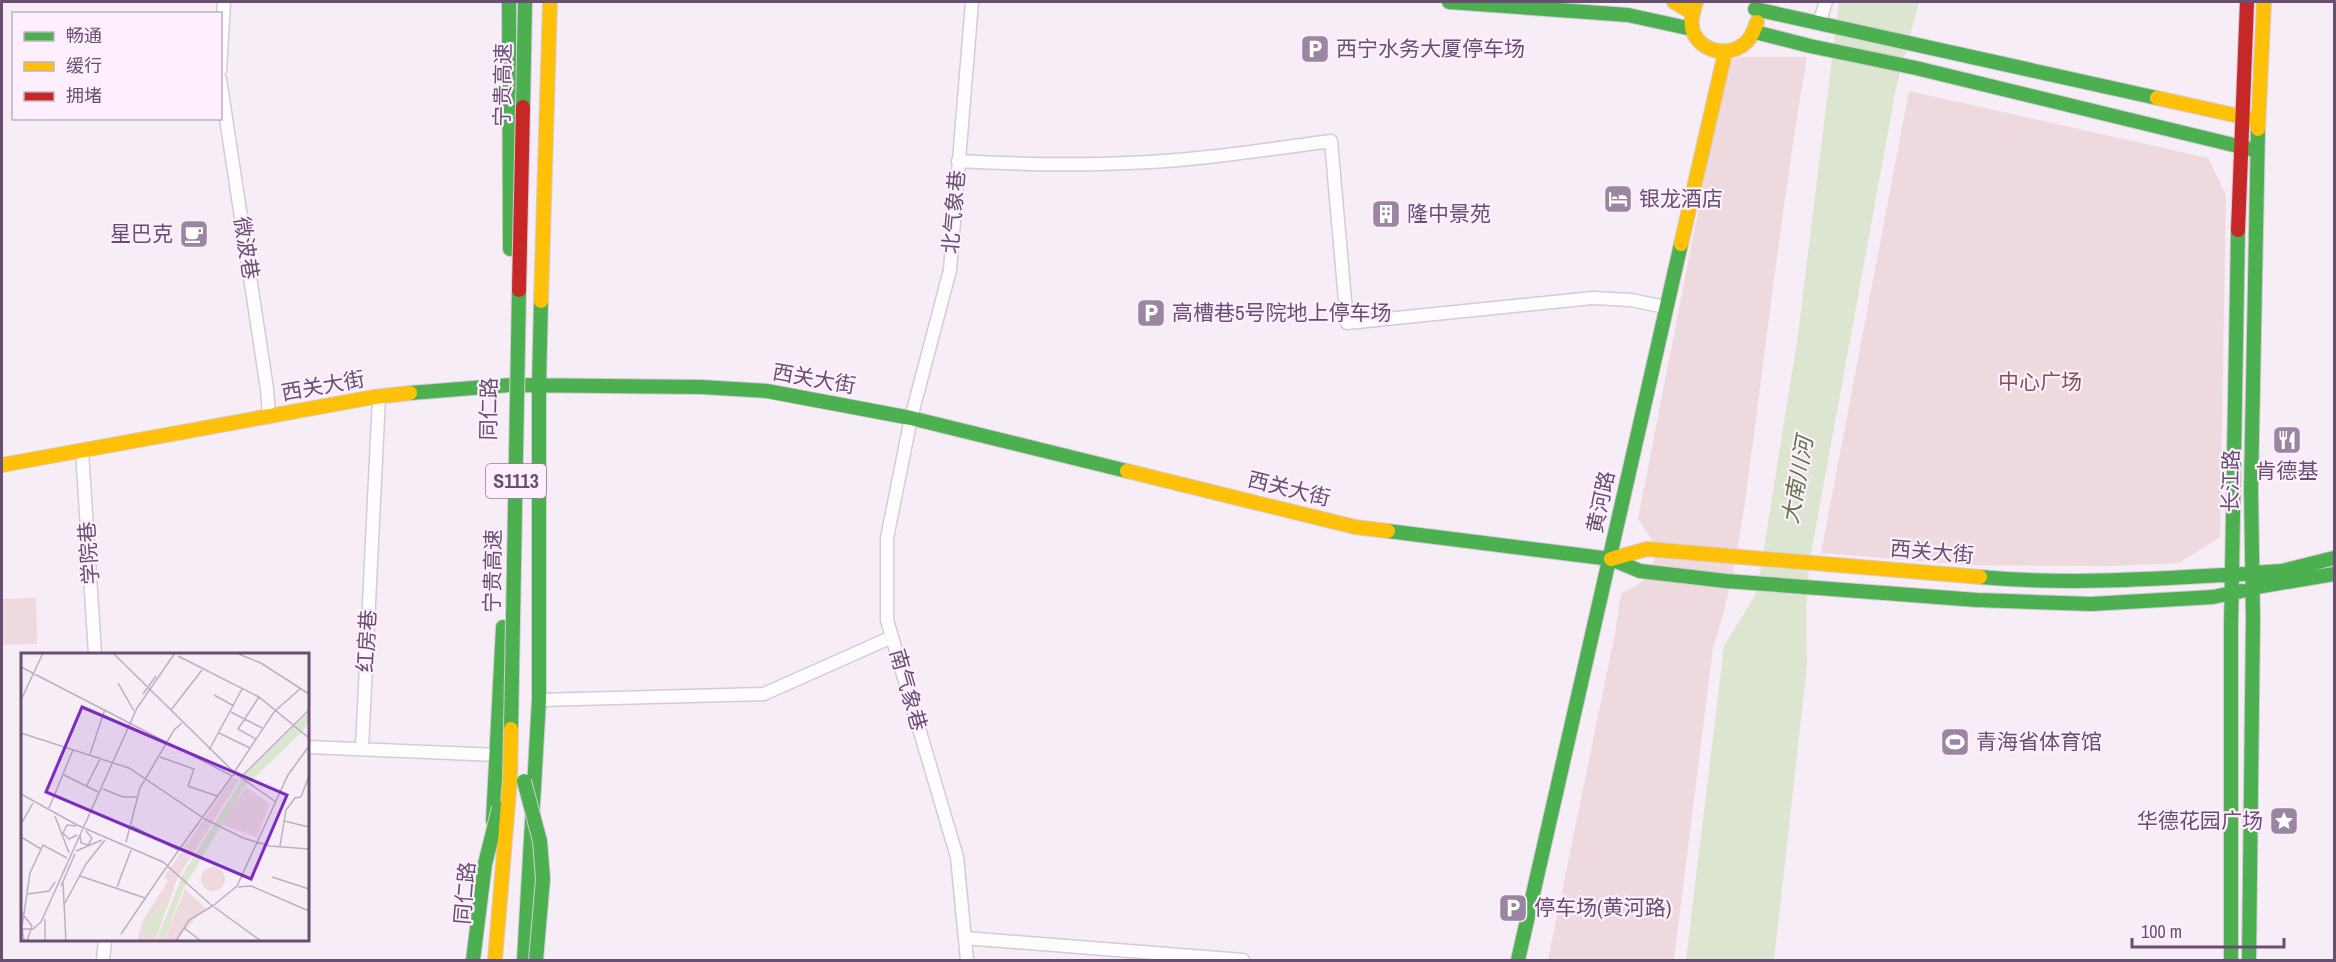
<svg xmlns="http://www.w3.org/2000/svg" width="2336" height="962" font-family="'Archivo Narrow','Noto Sans SC',sans-serif">
<rect width="100%" height="100%" fill="#f6edf6"/>
<!-- green -->
<path fill="#eed9de" d="M1739 57H1807C1787 172 1773 288 1758 403 1747 486 1739 569 1713 648L1674 960H1548L1615 633 1621 594 1652 576 1656 546 1638 519 1727 62Z
M1909 91 2208 158 2226 195 2220 537 2179 563 2111 566 1965 565 1821 553Z
M36 598 37 644 2 645V599Z"/>
<!-- water -->
<path fill="#dbe5d0" d="M1839 2H1919L1896 88 1810 559 1806 608 1807 666 1774 960H1686L1724 646 1757 592 1798 335Z"/>
<g fill="none" stroke-linecap="round" stroke-linejoin="round">
<!-- street casing -->
<g stroke="#d4cbd6" stroke-width="15">
<path id="street" d="M1819 23 1826 2
M220 70 224 2
M220 79 267 389 269 417
M958 161C1014 164 1071 166 1127 163 1195 161 1263 150 1331 141L1347 323 1593 298 1631 300 1665 307
M82 451 95 654
M539 700 764 694 892 637
M308 747 498 755
M362 748 379 397
M965 938 1243 960
M103 960 105 940
M967 960 957 857 887 620V538L911 418 950 270 972 2"/>
</g>
<!-- fast casing -->
<g stroke="#d4cbd6" stroke-width="16">
<path id="fast" d="M509 2 510 249
M1449 2 1628 15 1692 29
M1755 9 2157 98
M1755 32 1810 46 1916 68 2250 149
M410 393 511 385 701 387 767 391 911 418 1127 471
M1388 531 1611 559
M1611 559 1640 571 1726 581 1977 600 2091 604 2213 597 2242 591
M2251 573 2282 571 2334 558
M1980 577C2068 585 2155 579 2243 574
M2251 588 2334 574
M493 821 503 627
M524 960 539 700V385L541 301
M1518 960 1681 244
M2231 960V626L2238 230
M2249 960 2253 618 2251 488 2258 129"/>
</g>
<!-- slow casing -->
<g stroke="#d4cbd6" stroke-width="16">
<path id="slow" d="M1674 2 1691 12
M1696 2C1693 12 1689 23 1694 34 1705 55 1735 57 1749 39 1753 34 1755 27 1757 22
M2157 98 2252 119
M2258 129 2264 2
M1681 244 1725 53
M541 301 550 2
M2 465 374 397 410 393
M1127 471 1355 527 1388 531
M1611 559 1647 549 1980 577"/>
</g>
<!-- jam casing -->
<g stroke="#d4cbd6" stroke-width="16">
<path id="jam" d="M2238 230 2247 2"/>
</g>
<!-- street -->
<use href="#street" stroke="#fefcfe" stroke-width="12"/>
<!-- fast -->
<use href="#fast" stroke="#4caf50" stroke-width="14"/>
<!-- slow -->
<use href="#slow" stroke="#ffc107" stroke-width="14"/>
<!-- jam -->
<use href="#jam" stroke="#c62828" stroke-width="14"/>
<!-- fast-bridge casing -->
<g stroke="#d5cbd7" stroke-width="16" stroke-linecap="butt">
<path id="fast-bridge" d="M523 107 525 2
M511 729 519 290
M524 781 540 841 543 879 536 960
M473 960 485 864 499 808"/>
</g>
<!-- slow-bridge casing -->
<g stroke="#d5cbd7" stroke-width="16" stroke-linecap="butt">
<path id="slow-bridge" d="M495 960 510 780 511 729"/>
</g>
<!-- jam-bridge casing -->
<g stroke="#d5cbd7" stroke-width="16" stroke-linecap="butt">
<path id="jam-bridge" d="M519 290 523 107"/>
</g>
<!-- fast-bridge -->
<use href="#fast-bridge" stroke="#4caf50" stroke-width="14"/>
<!-- slow-bridge -->
<use href="#slow-bridge" stroke="#ffc107" stroke-width="14"/>
<!-- jam-bridge -->
<use href="#jam-bridge" stroke="#c62828" stroke-width="14"/>
</g>
<!-- icons -->
<defs>
<g id="parking-square" transform="scale(1.5)"><rect x="-9" y="-9" width="18" height="18" rx="4" fill="#9a86a0" stroke="#fdeffd"/><path d="M-3.5-5.5H1a3.5 3.5 0 0 1 0 7H-1V5.5H-3.5ZM-1-3.4V-.6H.8a1.4 1.4 0 0 0 0-2.8Z" fill="#fff"/></g>
<g id="hotel-square" transform="scale(1.5)"><rect x="-9" y="-9" width="18" height="18" rx="4" fill="#9a86a0" stroke="#fdeffd"/><path d="M-6-4.5h1.5V1H6V5H4.5V3h-9V5H-6ZM-4 0a1.8 1.8 0 1 1 3.6 0ZM.5 0V-2.5h3Q6-2.5 6 0Z" fill="#fff"/></g>
<g id="building-square" transform="scale(1.5)"><rect x="-9" y="-9" width="18" height="18" rx="4" fill="#9a86a0" stroke="#fdeffd"/><path d="M-4-6H4V6H1V3H-1V6H-4ZM-2.5-4.3h1.7v1.8h-1.7ZM.8-4.3h1.7v1.8H.8ZM-2.5-1h1.7V.8h-1.7ZM.8-1h1.7V.8H.8Z" fill="#fff"/></g>
<g id="cafe-square" transform="scale(1.5)"><rect x="-9" y="-9" width="18" height="18" rx="4" fill="#9a86a0" stroke="#fdeffd"/><path d="M-5.5-4.5H6V0H3Q3 3.5 0 3.5H-2.5Q-5.5 3.5-5.5 0ZM3-3.2v2h1.7v-2ZM-6 4.5H4V6H-6Z" fill="#fff"/></g>
<g id="restaurant-square" transform="scale(1.5)"><rect x="-9" y="-9" width="18" height="18" rx="4" fill="#9a86a0" stroke="#fdeffd"/><path d="M-5-6h1v4h1v-4h1v4h1v-4h1v5L-1.5 .5V6h-2V.5L-5-1ZM5-6V6H3V1.5H1.5Q1.5-4 5-6Z" fill="#fff"/></g>
<g id="stadium-square" transform="scale(1.5)"><rect x="-9" y="-9" width="18" height="18" rx="4" fill="#9a86a0" stroke="#fdeffd"/><path d="M0-5a6.5 5 0 1 0 0 10a6.5 5 0 1 0 0-10ZM-3.5-1.8h7v3.6h-7Z" fill="#fff"/></g>
<g id="sight-square" transform="scale(1.5)"><rect x="-9" y="-9" width="18" height="18" rx="4" fill="#9a86a0" stroke="#fdeffd"/><path d="M0-6L1.8-2.2L6-1.7L2.9 1.2L3.7 5.4L0 3.3L-3.7 5.4L-2.9 1.2L-6-1.7L-1.8-2.2Z" fill="#fff"/></g>
</defs>
<g fill-rule="evenodd">
<use href="#parking-square" x="1315" y="49"/>
<use href="#hotel-square" x="1618" y="199"/>
<use href="#building-square" x="1386" y="214"/>
<use href="#cafe-square" x="194" y="234"/>
<use href="#parking-square" x="1151" y="313"/>
<use href="#restaurant-square" x="2287" y="440"/>
<use href="#stadium-square" x="1955" y="742"/>
<use href="#sight-square" x="2284" y="821"/>
<use href="#parking-square" x="1513" y="908"/>
</g>
<g text-anchor="middle" stroke-width="4.5" stroke-linejoin="round" paint-order="stroke">
<!-- shield labels -->
<rect fill="#fdeffd" stroke="#957f9c" stroke-width="1.5" x="486" y="464" width="60" height="34" rx="4.5"/>
<g font-size="20" font-weight="bold" fill="#684f72">
<text x="516" y="488">S1113</text>
</g>
<!-- poi labels -->
<g font-size="21" fill="#684f72" stroke="#fdeffd" text-anchor="start">
<text x="1336" y="56">西宁水务大厦停车场</text>
<text x="1639" y="206">银龙酒店</text>
<text x="1407" y="221">隆中景苑</text>
<text x="173" y="241" text-anchor="end">星巴克</text>
<text x="1172" y="320">高槽巷5号院地上停车场</text>
<text x="2287" y="478" text-anchor="middle">肯德基</text>
<text x="1976" y="749">青海省体育馆</text>
<text x="2263" y="828" text-anchor="end">华德花园广场</text>
<text x="1534" y="915">停车场(黄河路)</text>
</g>
<!-- street labels -->
<g font-size="21" fill="#684f72" stroke="#fdeffd">
<text transform="translate(503 85) rotate(-89)" y="7">宁贵高速</text>
<text transform="translate(954 212) rotate(-85)" y="7">北气象巷</text>
<text transform="translate(246 248) rotate(81)" y="7">微波巷</text>
<text transform="translate(814 379) rotate(10)" y="7">西关大街</text>
<text transform="translate(323 386) rotate(-10)" y="7">西关大街</text>
<text transform="translate(489 409) rotate(-89)" y="7">同仁路</text>
<text transform="translate(2231 481) rotate(-89)" y="7">长江路</text>
<text transform="translate(1289 489) rotate(14)" y="7">西关大街</text>
<text transform="translate(1601 502) rotate(-78)" y="7">黄河路</text>
<text transform="translate(1932 552) rotate(5)" y="7">西关大街</text>
<text transform="translate(89 553) rotate(-94)" y="7">学院巷</text>
<text transform="translate(493 571) rotate(-89)" y="7">宁贵高速</text>
<text transform="translate(367 641) rotate(-87)" y="7">红房巷</text>
<text transform="translate(908 690) rotate(74)" y="7">南气象巷</text>
<text transform="translate(465 893) rotate(-85)" y="7">同仁路</text>
</g>
<!-- park labels -->
<g font-size="21" fill="#82524e" stroke="#fdeffd">
<text x="2040" y="389">中心广场</text>
</g>
<!-- water labels -->
<g font-size="22" font-style="italic" fill="#5b7644" stroke="#fdeffd">
<text transform="translate(1797 480) rotate(-80)" y="8">大南川河</text>
</g>
</g>
<!-- overview -->
<g transform="translate(21 653)">
<rect width="288" height="288" fill="#f6edf6"/>
<path d="M212 124 218 127 156 226 134 288H116L122 267 147 228 143 224ZM225 134 249 151 236 184 200 171ZM180 226a12 12 0 1 1 24 0a12 12 0 1 1-24 0ZM164 236 184 255 154 288H143Z" fill="#eed9de"/>
<path d="M288 59V70L280 80 224 133 162 236 143 288H135L163 219 224 121ZM146 250 137 277 124 284 122 274 132 257Z" fill="#dbe5d0"/>
<path fill="none" stroke="#bdaec1" stroke-width="1.5" d="M92 0 215 121 255 149M215 0 240 10 288 41M157 3 238 44 288 85M0 14 211 123 215 121M97 30 113 58M122 41 135 23M193 42 213 53M0 47 22 0M150 57 181 17M210 59 241 75M0 80 108 115 184 166 222 185 249 193 288 196M198 80 229 95M235 86 217 76 238 44M188 97 221 36M69 101 84 56M139 104 173 116 167 133 196 143M214 118 253 59 280 35M43 122 77 139M220 124 288 57M65 134 80 104M82 136 102 144H116M0 141 56 172 142 209 189 251 240 288M280 144 288 123M28 155 52 97M34 163 48 200M263 168 288 174M0 171 12 150M55 173 46 172 42 180 48 186 56 182M111 173 157 197M59 182 60 190 67 192 71 185 65 178M0 184 20 196M105 189 119 135 153 77 161 70M259 193 265 157 274 145 280 144M55 198 81 187M140 222 211 123M59 223 124 245M251 224 288 236M42 230 45 288M40 233 54 201M96 234 110 197M217 234 230 233 288 258M7 241 28 238 34 229M44 250 65 211 84 187M193 252 216 233 267 122 288 93M0 259 11 273 6 288M163 275 180 288M0 276H12L20 269 116 55 154 0M100 281 140 222M3 288 1 274 9 220 22 192 46 205M24 288V266M155 288 168 267 193 252"/>
<path fill="#7b2cbf" fill-opacity="0.15" stroke="#7b2cbf" stroke-width="3" d="M61 54 266 142 230 226 25 139Z"/>
<rect width="288" height="288" fill="none" stroke="#684f72" stroke-width="3"/>
</g>
<!-- border -->
<rect width="2336" height="962" fill="none" stroke="#684f72" stroke-width="6"/>
<!-- legend -->
<rect x="12" y="12" width="210" height="108" fill="#fdeffd" stroke="#c1afc5" stroke-width="1.5"/>
<rect x="24" y="32" width="30" height="9" fill="#4caf50" stroke="#c1afc5" stroke-width="1.5"/>
<text x="66" y="42" font-size="18" fill="#684f72">畅通</text>
<rect x="24" y="62" width="30" height="9" fill="#ffc107" stroke="#c1afc5" stroke-width="1.5"/>
<text x="66" y="72" font-size="18" fill="#684f72">缓行</text>
<rect x="24" y="92" width="30" height="9" fill="#c62828" stroke="#c1afc5" stroke-width="1.5"/>
<text x="66" y="102" font-size="18" fill="#684f72">拥堵</text>
<!-- scale -->
<path d="M2132 938v9h152v-9" fill="none" stroke="#684f72" stroke-width="3"/>
<text x="2141" y="938" font-size="18" fill="#684f72" stroke="#fdeffd" stroke-width="4.5" paint-order="stroke">100 m</text>
</svg>
